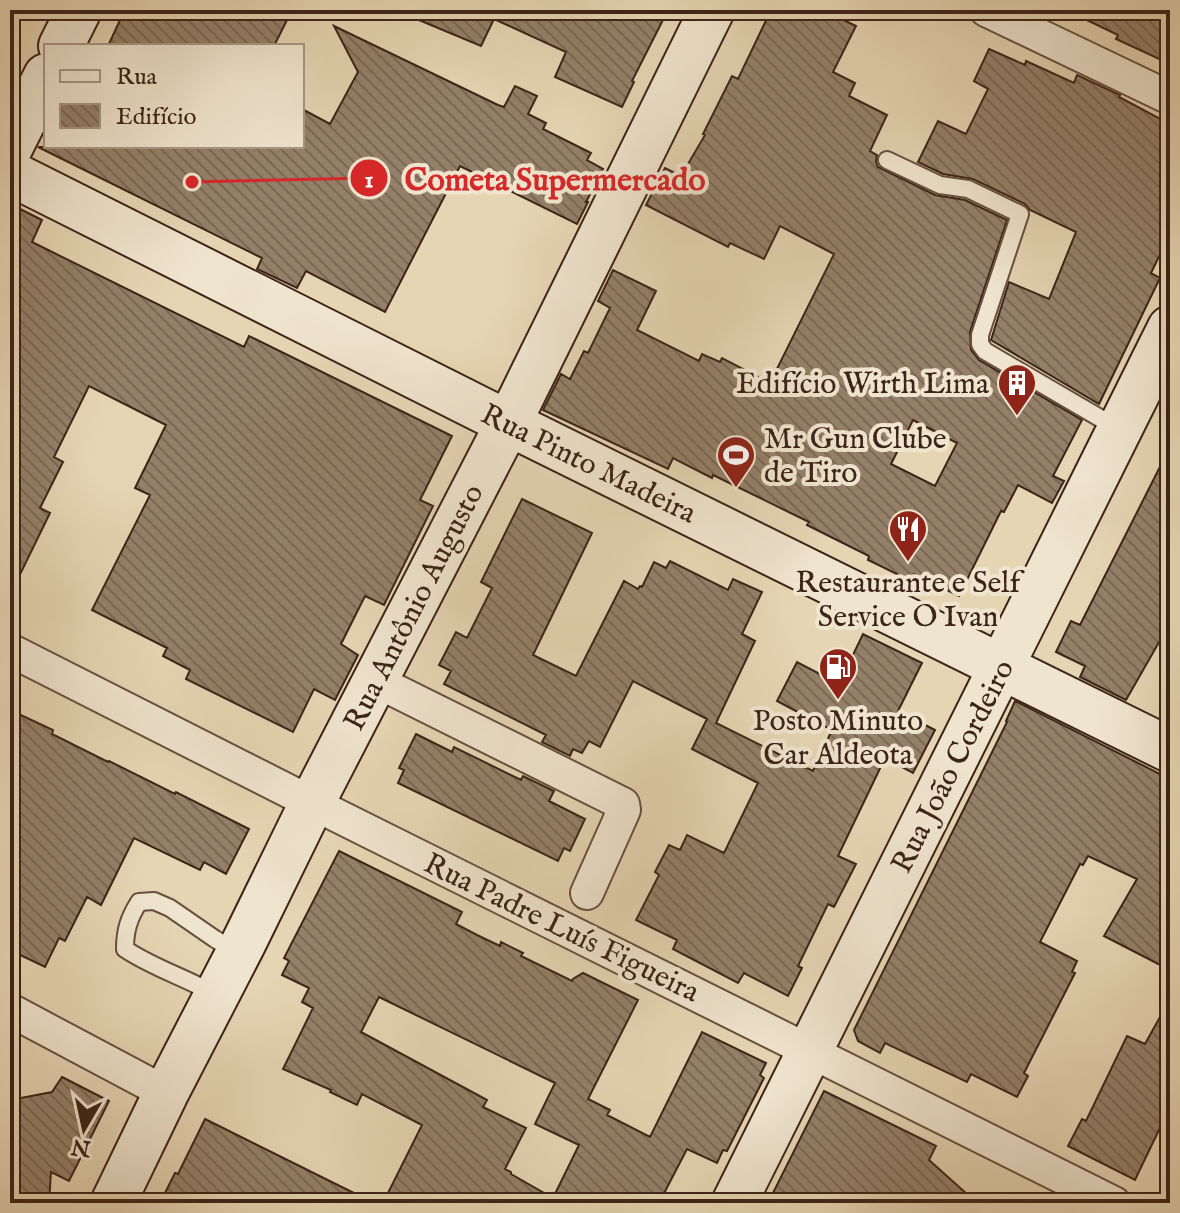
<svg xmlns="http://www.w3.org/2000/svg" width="1180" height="1213" font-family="'IM FELL English',serif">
<defs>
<pattern id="building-back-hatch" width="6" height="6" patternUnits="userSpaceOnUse" patternTransform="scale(2)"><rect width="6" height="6" fill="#948069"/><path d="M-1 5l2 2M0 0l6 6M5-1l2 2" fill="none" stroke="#7a6955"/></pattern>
</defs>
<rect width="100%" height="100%" fill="#e6d5b3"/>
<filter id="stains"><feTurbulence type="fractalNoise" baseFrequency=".0025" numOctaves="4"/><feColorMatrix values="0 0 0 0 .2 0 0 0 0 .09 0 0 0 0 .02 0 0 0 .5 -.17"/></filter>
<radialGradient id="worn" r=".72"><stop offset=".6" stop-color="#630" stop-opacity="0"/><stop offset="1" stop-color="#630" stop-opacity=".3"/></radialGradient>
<!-- building -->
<path fill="url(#building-back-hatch)" stroke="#3c2418" stroke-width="2" fill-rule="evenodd" d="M128 10H292L274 46H108L120 20H122Z
M395 10H668L632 81 634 82 622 107 555 77 566 52 494 19 481 46Z
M771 10H823L856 26 833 72 855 83 849 96 887 115 870 151 877 155 876 162 878 167 935 195 965 200 1007 220 970 332 971 350 979 360 1082 420 1053 476 1064 481 1052 503 1018 485 1004 512 1001 511 959 596 914 574 911 581 868 560 869 556 807 525 809 522 713 475 712 478 673 458 668 469 543 410 561 374 570 379 584 351 588 353 610 308 598 301 613 270 656 291 637 330 699 361 702 354 720 362 722 358 770 383 834 254 780 226 764 259 730 243 728 247 646 205 665 168 681 176 705 135 703 134 732 76 738 79ZM913 420 957 443 935 486 891 464Z
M1066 10H1170V64L1116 39 1118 35Z
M334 26 498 105 504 107 515 86 537 96 528 114 546 123 543 129 591 153 587 160 603 169 586 202H588L577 224 460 166 385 312 306 271 297 288 257 269 262 258 38 147 302 146V109L330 124 358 72Z
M989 49 1025 65 1026 61 1074 83 1077 75 1120 95 1119 97 1170 124V234L1151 273 1160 278 1099 404 991 340 1009 282 1049 299 1076 232 1030 210 1025 204 973 179 943 174 918 162 938 121 966 134 988 89 974 81Z
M10 204 42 220 32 242 244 347 249 336 452 436 420 500 433 506 384 605 365 596 341 644 358 655 335 700 314 689 293 732 186 679 190 670 163 656 167 648 92 610 150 495 135 488 166 425 89 386 54 457 63 462 40 508 50 513 10 595Z
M1170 447V623L1126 700 1080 677 1085 666 1056 652 1071 621 1080 625Z
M522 499 592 533 533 655 576 676 624 581 638 589 640 586 642 587 654 562 666 568 670 561 728 590 733 579 762 592 742 634 755 641 716 723 813 771 832 730 777 701 797 662 839 684 863 634 922 663 898 711 935 730 913 773 885 758 838 856 856 864 834 907 828 904 798 966 802 968 788 996 744 973 738 983 673 949 677 940 636 920 659 875 655 872 669 845 680 850 687 835 724 853 758 783 692 749 707 719 633 681 600 747 589 741 582 753 573 749 570 756 542 742 546 735 444 684 451 671 439 665 456 632 467 638 492 588 481 582Z
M1015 701 1170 779V970L1104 936 1137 879 1088 856 1083 865 1080 864 1040 942 1077 961 1072 972 1075 973 1024 1073 1028 1076 1017 1097 971 1074 967 1082 885 1043 880 1053 858 1041 854 1030 1007 722 1006 721Z
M10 710 53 730 52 734 108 762 109 761 175 794 176 792 249 829 226 874 204 862 200 870 134 838 101 905 87 897 65 941 59 938 45 967 10 950Z
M416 734 452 752 454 747 521 780 523 776 554 791 549 801 585 819 570 851 564 848 558 861 398 783 404 770 399 768Z
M339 851 462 912 456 924 477 935 500 946 501 942 523 953 521 956 572 981 573 979 583 973 638 1000 588 1099 610 1110 607 1115 650 1137 702 1032 766 1063 760 1075 764 1078 727 1151 723 1150 717 1163 687 1149 659 1203H383L422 1125 362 1094 357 1105 330 1092 331 1090 283 1069 313 1008 302 1002 309 988 282 975 289 961 284 958ZM379 997 555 1083 535 1124 579 1145 553 1198 511 1174V1172L505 1169 526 1128 483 1107 487 1100 361 1032Z
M1170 999V1107L1135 1180 1068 1146 1082 1119 1086 1121 1127 1036 1145 1044Z
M62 1077 109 1101 69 1181 51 1172 49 1203H10V1100L52 1092Z
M824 1091 936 1146 929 1160 977 1203H794L773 1193Z
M205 1119 374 1203H160L175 1173 178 1174Z"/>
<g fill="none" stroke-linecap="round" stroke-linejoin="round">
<!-- lane casing -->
<g stroke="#66503f" stroke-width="20">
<path id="lane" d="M887 160 940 185 968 189 1020 214 980 335V344L985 351 1117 428
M216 995C187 978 153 968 125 949 125 930 129 918 139 902L154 901 170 908 215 939 237 952"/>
</g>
<!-- street casing -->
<g stroke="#66503f" stroke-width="36">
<path id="street" d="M986 10 1170 98
M10 650 312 803 1114 1203
M376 681 623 804 624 810 587 893
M10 1010 166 1093"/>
</g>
<!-- secondary casing -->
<g stroke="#3c2418" stroke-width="48">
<path id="secondary" d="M61 46 79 10
M10 148 46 76
M10 173 508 423 1170 750
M113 1203 166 1093 244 942 312 803 520 400 712 10
M734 1203 1170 328"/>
</g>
<!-- lane -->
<use href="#lane" stroke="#efe4ce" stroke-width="16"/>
<!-- street -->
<use href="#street" stroke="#efe4ce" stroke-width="32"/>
<!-- secondary -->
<use href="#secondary" stroke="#efe4ce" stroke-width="44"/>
</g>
<!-- icons -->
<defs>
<g id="building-pin" transform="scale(2)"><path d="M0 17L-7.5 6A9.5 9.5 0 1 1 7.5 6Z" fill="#8f2418" stroke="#efe4ce"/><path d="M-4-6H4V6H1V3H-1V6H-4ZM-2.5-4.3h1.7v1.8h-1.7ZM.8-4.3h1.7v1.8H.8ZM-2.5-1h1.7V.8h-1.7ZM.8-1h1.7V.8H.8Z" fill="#fff"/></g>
<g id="stadium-pin" transform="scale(2)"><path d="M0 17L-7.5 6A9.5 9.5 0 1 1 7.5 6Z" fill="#8f2418" stroke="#efe4ce"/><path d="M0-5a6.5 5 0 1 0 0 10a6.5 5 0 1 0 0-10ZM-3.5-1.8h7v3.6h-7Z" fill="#fff"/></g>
<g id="restaurant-pin" transform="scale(2)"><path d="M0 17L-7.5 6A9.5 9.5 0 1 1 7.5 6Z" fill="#8f2418" stroke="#efe4ce"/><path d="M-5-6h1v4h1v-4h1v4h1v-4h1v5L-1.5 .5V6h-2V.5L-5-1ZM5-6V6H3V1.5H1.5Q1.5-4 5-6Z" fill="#fff"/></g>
<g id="fuel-pin" transform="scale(2)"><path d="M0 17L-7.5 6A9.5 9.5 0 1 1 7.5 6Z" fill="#8f2418" stroke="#efe4ce"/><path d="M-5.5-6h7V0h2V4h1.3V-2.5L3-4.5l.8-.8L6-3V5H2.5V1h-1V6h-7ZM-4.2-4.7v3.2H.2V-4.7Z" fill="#fff"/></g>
</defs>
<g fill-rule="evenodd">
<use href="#building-pin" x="1017" y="383"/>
<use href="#stadium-pin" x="736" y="455"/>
<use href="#restaurant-pin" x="908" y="529"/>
<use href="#fuel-pin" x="838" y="667"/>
</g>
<g text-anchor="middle" stroke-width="8" stroke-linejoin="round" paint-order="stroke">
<!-- poi labels -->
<g font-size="30" fill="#3c2418" stroke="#efe4ce">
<text x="989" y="393" text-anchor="end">Edifício Wirth Lima</text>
<text x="764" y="448" text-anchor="start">Mr Gun Clube<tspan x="764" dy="34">de Tiro</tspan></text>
<text x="908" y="592">Restaurante e Self<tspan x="908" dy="34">Service O Ivan</tspan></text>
<text x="838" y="730">Posto Minuto<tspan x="838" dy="34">Car Aldeota</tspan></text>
</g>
<!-- street labels -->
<g font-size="30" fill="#3c2418" stroke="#efe4ce">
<text transform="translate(589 463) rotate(26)" y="10">Rua Pinto Madeira</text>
<text transform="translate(413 607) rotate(-63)" y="10">Rua Antônio Augusto</text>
<text transform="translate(952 766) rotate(-63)" y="10">Rua João Cordeiro</text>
<text transform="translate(562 927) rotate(26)" y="10">Rua Padre Luís Figueira</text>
</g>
</g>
<!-- callouts -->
<path fill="none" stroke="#d62828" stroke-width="3" d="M192 182L369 178"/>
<g fill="#d62828" stroke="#efe4ce" stroke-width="3">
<circle cx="192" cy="182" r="8"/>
<circle cx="369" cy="178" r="20"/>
</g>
<g font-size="24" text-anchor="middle" font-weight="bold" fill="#fff">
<text x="369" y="187">1</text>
</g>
<g font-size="32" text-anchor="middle" font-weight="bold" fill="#d62828" stroke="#efe4ce" stroke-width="8" stroke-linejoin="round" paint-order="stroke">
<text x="555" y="190">Cometa Supermercado</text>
</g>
<!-- margin -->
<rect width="1180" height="1213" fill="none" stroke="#e6d5b3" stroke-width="40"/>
<rect x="12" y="12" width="1156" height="1189" fill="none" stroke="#3c2418" stroke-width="4"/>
<rect x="20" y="20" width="1140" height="1173" fill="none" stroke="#3c2418" stroke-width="2"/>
<!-- legend -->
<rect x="44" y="44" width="260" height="104" fill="#efe4ce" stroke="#a79785" stroke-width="2"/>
<rect x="60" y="70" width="40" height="12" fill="#efe4ce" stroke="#a79785" stroke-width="2"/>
<text x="116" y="84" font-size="24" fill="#3c2418">Rua</text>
<rect x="60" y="104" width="40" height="24" fill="url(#building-back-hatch)" stroke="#a79785" stroke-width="2"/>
<text x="116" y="124" font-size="24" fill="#3c2418">Edifício</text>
<!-- north arrow -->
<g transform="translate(84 1129) rotate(189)" stroke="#efe4ce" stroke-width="6" paint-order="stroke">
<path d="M0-6L14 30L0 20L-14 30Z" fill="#3c2418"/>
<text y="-12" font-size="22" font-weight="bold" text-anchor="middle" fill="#3c2418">N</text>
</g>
<rect width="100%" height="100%" filter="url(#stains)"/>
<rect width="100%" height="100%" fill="url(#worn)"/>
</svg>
